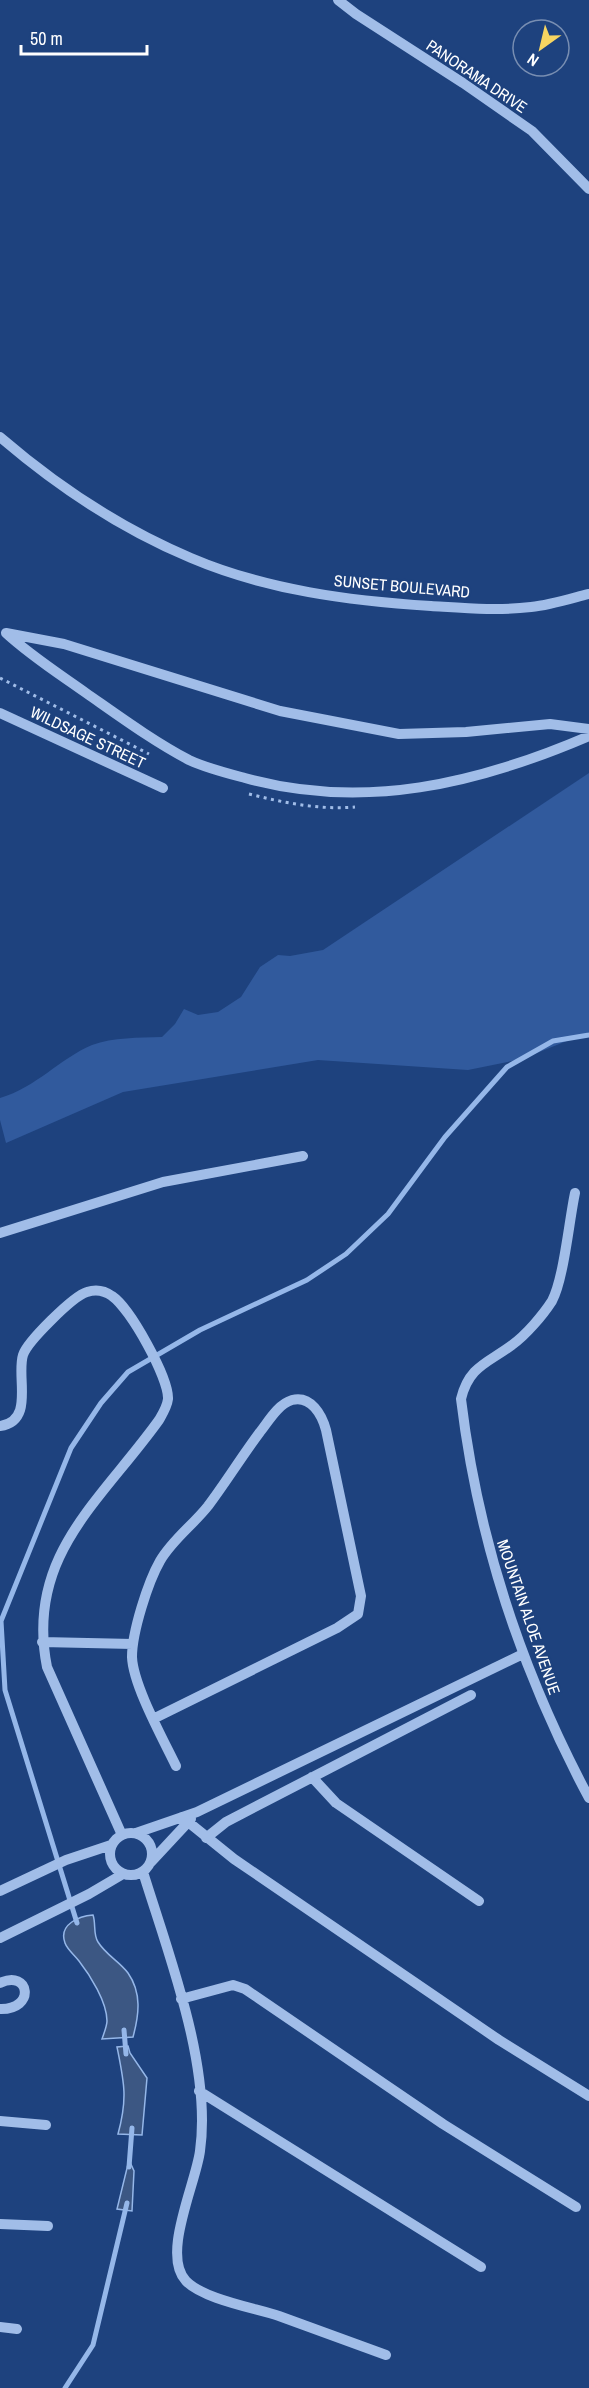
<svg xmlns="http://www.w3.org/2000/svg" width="589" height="2388" font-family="'Archivo Narrow',sans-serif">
<rect width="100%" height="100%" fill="#1e427e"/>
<!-- green -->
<path fill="#315a9d" d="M589 773V1032L522 1059 468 1070 318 1060 123 1092 6 1143 0 1120V1098C37 1087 59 1059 92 1045 113 1037 139 1038 162 1037L175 1024 184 1009 198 1015 218 1012 241 997 260 967 278 955 290 956 323 950Z"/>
<!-- water -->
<path fill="#3c5783" stroke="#95b7e9" stroke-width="1.5" d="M93 1915C96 1923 93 1935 98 1942 106 1955 119 1961 128 1973 142 1993 139 2015 133 2037L102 2039C104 2033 107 2026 107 2021 107 2002 90 1975 79 1961 75 1956 67 1949 65 1943 58 1924 80 1916 93 1915Z
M128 2046 130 2053 147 2078 142 2135 118 2134C128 2098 124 2082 117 2047Z
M129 2160 134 2171 132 2211 117 2209Z"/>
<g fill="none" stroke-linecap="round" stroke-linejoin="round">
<!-- stream -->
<path stroke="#95b7e9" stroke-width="5" d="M77 1923 5 1690 1 1621 71 1448 101 1403 128 1372 200 1330 307 1280 346 1254 388 1214 445 1137 507 1067 553 1041 589 1035
M124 2030 126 2054
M129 2167 132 2128
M65 2388 93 2345 127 2203"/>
<!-- path -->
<path stroke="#a1bde8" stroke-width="3" stroke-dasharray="3 4.5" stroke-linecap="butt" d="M0 678 149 754
M249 794C285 803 319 810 355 807"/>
<!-- minor -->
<path stroke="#a1bde8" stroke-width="10" d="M338 0 356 14 463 83 532 131 589 189
M0 437C57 486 122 529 191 558 266 590 350 601 431 606 464 608 497 611 531 607 550 605 569 599 588 594
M6 633C31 656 58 673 86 693 119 716 153 741 189 760 206 768 226 773 245 778 364 811 477 784 589 736
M6 633 64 644 280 711 399 734 466 732 550 724 589 729
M0 713 163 788
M575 1193C569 1221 564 1278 552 1301 543 1315 526 1335 512 1345 488 1363 469 1366 461 1399 478 1540 522 1673 589 1798
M0 1233 163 1182 303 1156
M0 1426C35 1421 16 1377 23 1355 27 1342 73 1296 87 1292 96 1289 105 1291 112 1296 130 1308 169 1378 168 1399 167 1407 163 1413 159 1420 101 1501 25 1556 47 1667L122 1835
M42 1642 133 1644
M155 1718 337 1628 358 1614 361 1596 326 1430C322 1415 311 1395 292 1400 278 1404 268 1422 260 1432 242 1456 226 1482 208 1506 193 1525 172 1540 160 1561 148 1582 132 1632 132 1657 133 1685 163 1739 176 1766
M312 1777 336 1803 479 1901
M182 1817 234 1859 499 2040 589 2096
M110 1854a21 21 0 1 1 42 0a21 21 0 1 1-42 0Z
M136 1833 197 1812 523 1654
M206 1838 226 1822 471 1695
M151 1862 191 1819
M143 1872C168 1953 212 2066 200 2151 196 2183 161 2255 186 2281 203 2299 255 2308 279 2316 315 2329 350 2342 386 2355
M0 1891 66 1860 111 1845
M0 1938 89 1894 123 1874
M0 1983C30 1969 36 2010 0 2009
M181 1999 233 1985 245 1989 443 2124 576 2207
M199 2091 481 2267
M0 2121 46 2125
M0 2224 48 2226
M0 2327 17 2329"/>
</g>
<g text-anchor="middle" stroke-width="4.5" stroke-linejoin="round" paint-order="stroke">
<!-- street labels -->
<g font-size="16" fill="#fff" stroke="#1e427e">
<text transform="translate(477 76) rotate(34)" y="6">PANORAMA DRIVE</text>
<text transform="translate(402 586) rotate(5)" y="6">SUNSET BOULEVARD</text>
<text transform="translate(88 737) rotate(25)" y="6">WILDSAGE STREET</text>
<text transform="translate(529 1617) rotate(71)" y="6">MOUNTAIN ALOE AVENUE</text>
</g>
</g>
<!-- north arrow -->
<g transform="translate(541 48) rotate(214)"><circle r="28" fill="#1e427e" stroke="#788eb2" stroke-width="1.5"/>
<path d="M0-4.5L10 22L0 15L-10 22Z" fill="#f7d561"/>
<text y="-9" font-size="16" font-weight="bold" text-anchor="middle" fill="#ffffff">N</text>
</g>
<!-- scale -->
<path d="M21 45v9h126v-9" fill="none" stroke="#ffffff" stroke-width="3"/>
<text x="30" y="45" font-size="18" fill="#ffffff" stroke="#1e427e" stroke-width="4.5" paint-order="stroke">50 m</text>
</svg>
